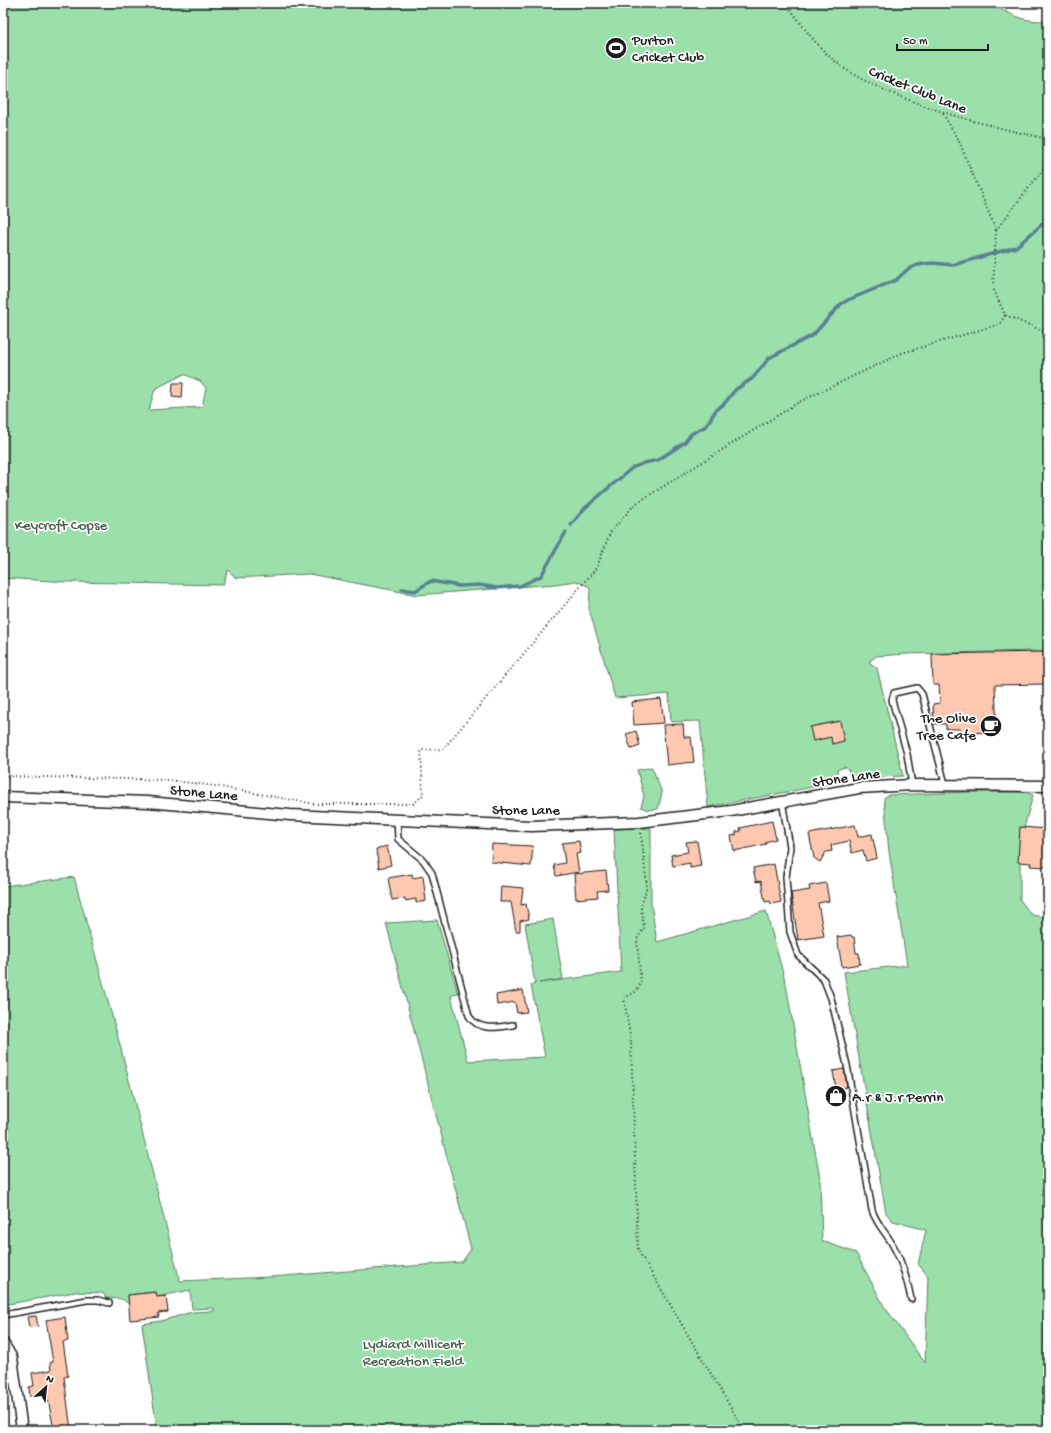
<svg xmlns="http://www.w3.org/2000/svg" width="1051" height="1433" font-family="'Gochi Hand',sans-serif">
<rect width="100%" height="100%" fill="#fff"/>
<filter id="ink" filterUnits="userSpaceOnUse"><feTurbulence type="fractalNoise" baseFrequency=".025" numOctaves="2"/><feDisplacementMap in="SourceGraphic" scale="8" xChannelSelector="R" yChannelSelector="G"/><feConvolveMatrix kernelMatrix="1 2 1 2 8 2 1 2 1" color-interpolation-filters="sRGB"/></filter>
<g filter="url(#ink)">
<!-- green -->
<path fill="#9bdfab" stroke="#5c7e64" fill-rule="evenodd" d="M3 3H989C1009 13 1025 24 1048 20V653L1032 651 907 654 876 656 869 662 877 668 903 776 854 778 846 767 838 769 834 783 708 807 700 721 671 722 669 694 615 698 589 609 590 587 576 581 555 584 417 595 309 574 236 578 228 570 223 585 68 582 3 578ZM184 374 200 381 206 388 202 407 149 410 155 389Z
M652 767 662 793 658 809 648 810 641 807 644 796 637 770Z
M969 792H1025L1033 795 1020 842V900L1032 915 1048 918V1430H157L142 1324 161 1321 192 1312 214 1311V1308L192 1309 190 1290 157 1297 156 1292 128 1295 129 1304 122 1299 106 1298 103 1293 75 1292 3 1305V886L74 877 120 1045 180 1281 271 1277 462 1262 471 1249 386 923 437 920 458 993 451 996 468 1061 545 1057 531 985 535 984 525 924 553 919 563 979 539 983 621 972 614 829 651 828V904L657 942 766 911 786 984 820 1179 822 1241 856 1253 884 1306 925 1363 928 1276 918 1264 926 1230 893 1221 886 1213 844 972 907 965 889 852 884 798 889 795Z
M3 1350 8 1361 11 1384 3 1377Z"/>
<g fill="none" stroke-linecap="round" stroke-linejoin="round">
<!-- stream -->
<path stroke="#598293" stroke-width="3.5" d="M571 525 585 508 632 468 644 463 658 460 685 442 691 434 706 426 716 410 724 404 735 390 753 378 769 358 813 335 841 304 848 300 896 280 908 269 918 265 932 263 953 265 1016 247 1048 219
M402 589 415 591 431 581 459 586 480 585 496 588 520 586 541 576 566 532"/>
</g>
<!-- building -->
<path fill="#fec8b0" stroke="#1c1c1c" d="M173 383H183L182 398 172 397Z
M1045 652V684L995 685 997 732 960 733V729H946V724H934L933 704 940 703 939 685H933L932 654Z
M661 699 664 723 634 725 632 702Z
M840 721 844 741 832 744 831 737 813 741 810 727Z
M683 724 684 737H691L694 762 667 765 663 725Z
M636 731 640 746 631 749 626 734Z
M772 821 776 839 765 842 766 844 734 851 731 836 736 835V832L741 831 740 828Z
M855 825 858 837 872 834 877 858 866 861 863 850 852 853 849 841 831 845 832 851 826 852 820 862 814 858 809 834Z
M1020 827 1048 829 1047 867 1030 866 1031 863 1018 862Z
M579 841 581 853 576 854 579 872 556 876 554 865 565 863 562 843Z
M697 841 701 866 690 868V863L673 866 671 855 688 852 686 842Z
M492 844 533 846 531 866 491 862Z
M387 846 391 865 379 868 376 849Z
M774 864 781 902 771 904 770 901 765 902 761 881 756 882 753 868Z
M606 871 608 890 597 891 598 897 576 899 574 874Z
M412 874 413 878 423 876 426 901 416 903V899L405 901V898L392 900 388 878Z
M826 883 829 901 818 903 824 936 798 940 791 893 810 890 809 886Z
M501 886 523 888 521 905 526 904 529 919 520 921V931H516L511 902H500Z
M851 935 852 937H854L856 953H859L860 964 842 967 837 937Z
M523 990 527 1012 517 1013 515 1002 497 1005 496 995Z
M844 1069 847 1087 836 1089 833 1071Z
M156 1292 157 1297 166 1296 168 1312 158 1313 159 1317 130 1320 128 1295Z
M36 1316 38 1326 29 1327 27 1317Z
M65 1317 68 1341 63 1342 68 1376 64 1377 71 1430H54L47 1394 30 1397 29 1387 34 1386 32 1373 51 1370 50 1363 53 1362 46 1320Z"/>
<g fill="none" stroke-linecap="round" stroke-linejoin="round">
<!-- lane casing -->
<g stroke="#1c1c1c" stroke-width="8">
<path id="lane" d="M912 785 907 754 892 700 894 693 917 688 922 694 945 784
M782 801 790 847 786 877 790 932 798 955 824 980 831 998 847 1065 872 1210C876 1223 885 1232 891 1242 902 1260 907 1279 911 1299
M397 819 398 839 423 860 432 873 469 1016C479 1032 498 1027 513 1025
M3 1315 87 1300H98L109 1303"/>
</g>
<!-- street casing -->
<g stroke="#1c1c1c" stroke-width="13">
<path id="street" d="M3 797 148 802 290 815 532 826 639 822 731 811 859 788 912 785 1048 786
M3 1343 12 1358 22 1430"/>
</g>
<!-- path -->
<path stroke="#1c1c1c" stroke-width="2" stroke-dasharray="1 3" stroke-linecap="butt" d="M786 3C799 21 812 40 828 55 850 76 877 87 904 98 952 117 998 128 1048 139
M943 114 958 139 996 230 993 288 1005 315 1048 333
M996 230 1048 163
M3 776 167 780 215 786 315 804H413L423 795 421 750 443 749 597 567 610 533 635 504 799 402 902 353 1000 324 1005 315
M641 833 647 886 641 908 644 928 637 939 641 984 635 992 624 998 631 1042 638 1250 744 1430"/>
<!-- lane -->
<use href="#lane" stroke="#fff" stroke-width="5"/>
<!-- street -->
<use href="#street" stroke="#fff" stroke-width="10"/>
</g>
</g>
<!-- icons -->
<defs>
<g id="stadium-disc" transform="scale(1.15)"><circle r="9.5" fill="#1c1c1c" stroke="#fff"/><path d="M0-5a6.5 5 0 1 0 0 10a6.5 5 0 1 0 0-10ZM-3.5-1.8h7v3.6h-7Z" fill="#fff"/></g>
<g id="cafe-disc" transform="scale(1.15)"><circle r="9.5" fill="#1c1c1c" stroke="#fff"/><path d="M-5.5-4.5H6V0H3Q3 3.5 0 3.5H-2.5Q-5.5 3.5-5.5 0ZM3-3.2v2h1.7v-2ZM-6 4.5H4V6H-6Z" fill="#fff"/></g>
<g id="shop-disc" transform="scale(1.15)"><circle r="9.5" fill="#1c1c1c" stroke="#fff"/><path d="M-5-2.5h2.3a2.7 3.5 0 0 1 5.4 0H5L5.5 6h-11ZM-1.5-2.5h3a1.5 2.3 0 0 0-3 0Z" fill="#fff"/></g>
</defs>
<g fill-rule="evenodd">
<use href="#stadium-disc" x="616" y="48"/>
<use href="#cafe-disc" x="991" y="726"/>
<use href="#shop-disc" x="836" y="1096"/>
</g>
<g text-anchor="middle" stroke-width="3.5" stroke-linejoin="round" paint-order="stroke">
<!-- poi labels -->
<g font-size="15" fill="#1c1c1c" stroke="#fff" text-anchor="start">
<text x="632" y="44">Purton<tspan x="632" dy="17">Cricket Club</tspan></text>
<text x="976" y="722" text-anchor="end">The Olive<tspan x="976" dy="17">Tree Cafe</tspan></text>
<text x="852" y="1101">A.r &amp; J.r Perrin</text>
</g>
<!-- street labels -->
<g font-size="15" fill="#1c1c1c" stroke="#fff">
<text transform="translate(918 89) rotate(22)" y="5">Cricket Club Lane</text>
<text transform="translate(846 777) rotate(-8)" y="5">Stone Lane</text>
<text transform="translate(204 792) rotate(5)" y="5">Stone Lane</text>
<text x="526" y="814">Stone Lane</text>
</g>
<!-- park labels -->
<g font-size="15" fill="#48604e" stroke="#fff">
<text x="61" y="529">Keycroft Copse</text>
<text x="413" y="1348">Lydiard Millicent<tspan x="413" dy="17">Recreation Field</tspan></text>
</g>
</g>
<!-- margin -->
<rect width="1051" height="1433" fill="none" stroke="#fff" stroke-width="16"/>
<rect x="8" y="8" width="1035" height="1417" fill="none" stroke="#1c1c1c" stroke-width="1.5" filter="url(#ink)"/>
<!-- north arrow -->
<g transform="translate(46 1387) rotate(27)" stroke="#ffffff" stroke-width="3" paint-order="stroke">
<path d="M0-3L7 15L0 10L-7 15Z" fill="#1c1c1c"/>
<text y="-6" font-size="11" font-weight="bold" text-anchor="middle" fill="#1c1c1c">N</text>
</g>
<!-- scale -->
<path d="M897 44v6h91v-6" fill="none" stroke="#1c1c1c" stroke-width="2"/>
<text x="903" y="44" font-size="12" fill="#1c1c1c" stroke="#ffffff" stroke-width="3" paint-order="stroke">50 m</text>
</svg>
